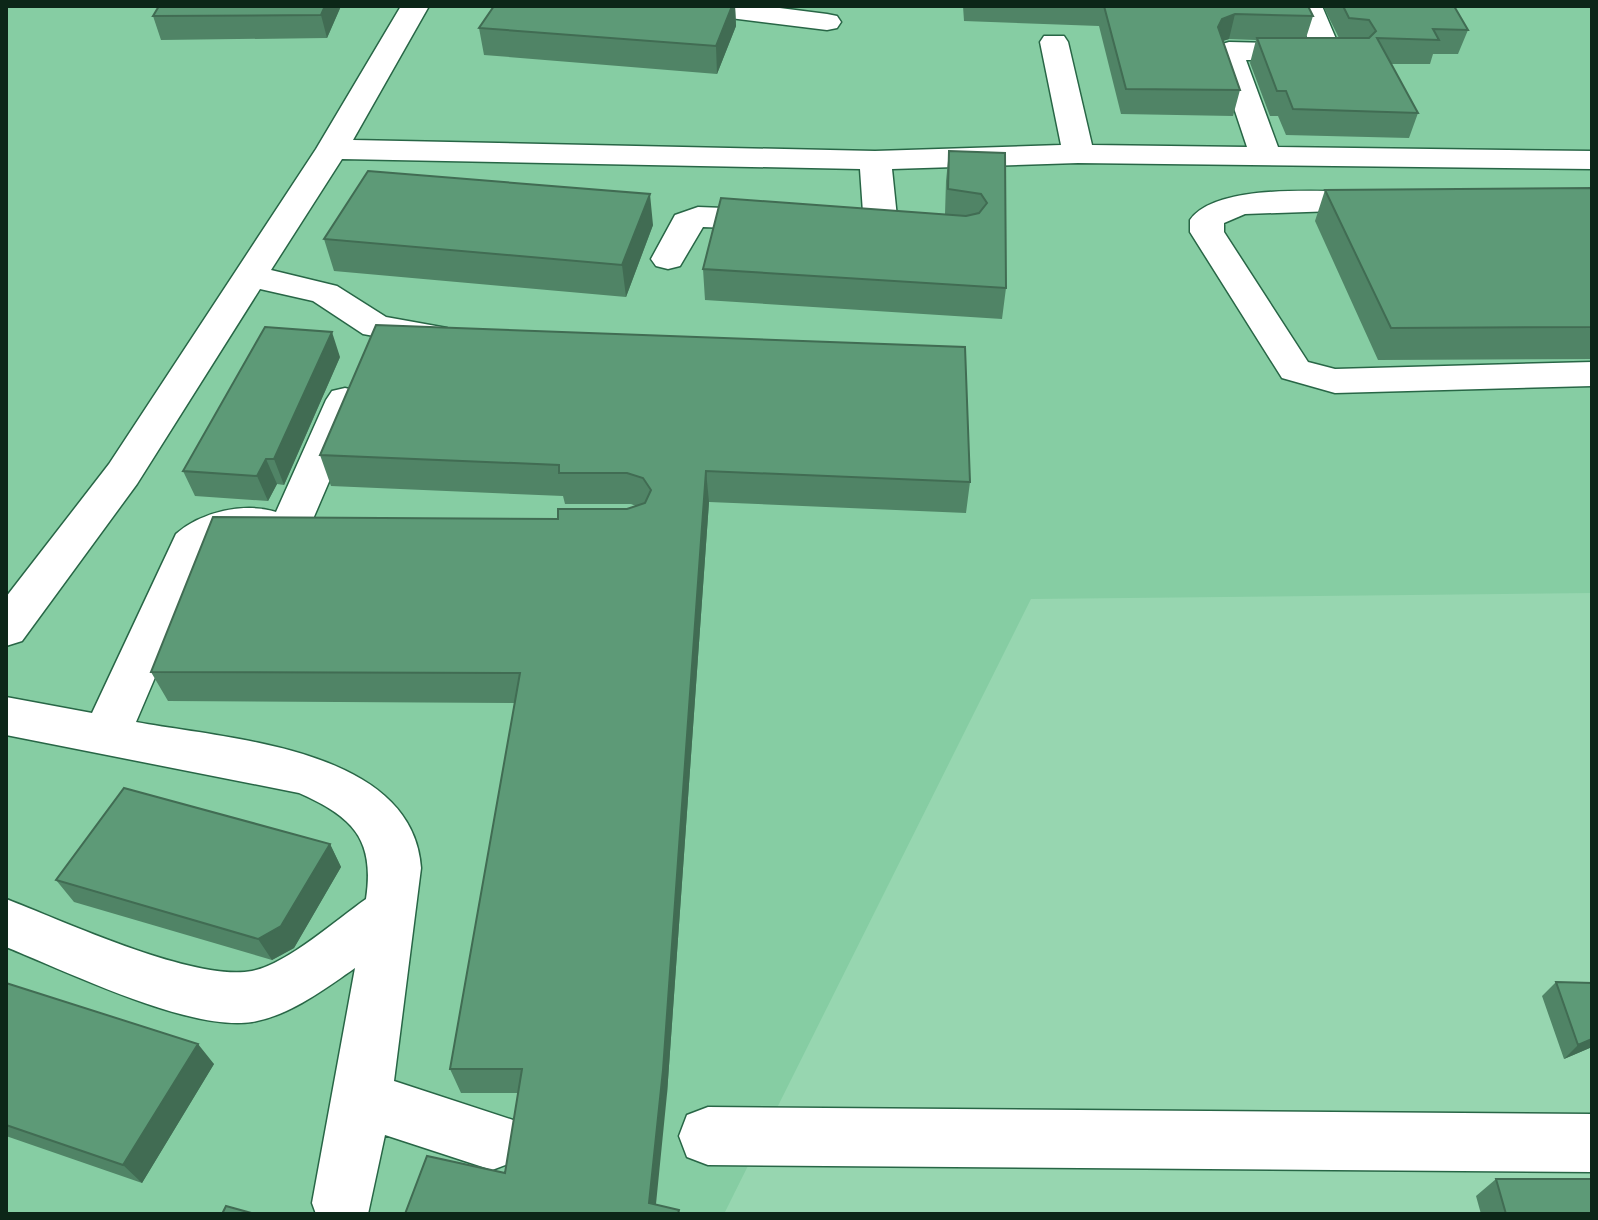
<svg xmlns="http://www.w3.org/2000/svg" width="1598" height="1220" font-family="'Work Sans',sans-serif">
<rect width="100%" height="100%" fill="#97d6b0"/>
<!-- built -->
<path fill="#86cda3" d="M6 6H1592V593L1031 599 724 1214H6Z"/>
<g fill="none" stroke-linecap="round" stroke-linejoin="round">
<!-- minor casing -->
<g stroke="#286646" stroke-width="3">
<path id="minor" d="M401 6H429L353 140 875 151 1061 145 1040 42 1044 36H1064L1068 42 1092 145 1247 147 1215 51 1219 45 1229 42 1310 44 1294 6H1322L1342 53 1338 59 1246 60 1278 147 1592 151V169L1078 163 892 169 898 227 893 234 881 237 869 234 864 227 860 169 342 159 271 270 337 286 386 317 447 328 452 336 447 344 434 347 363 334 313 301 260 289 137 484 22 641 6 646V597L109 464 316 149Z
M684 6H764L827 14 837 16 841 22 837 28 827 30 698 14 688 12Z
M1382 192 1394 195 1398 202 1394 209 1245 214 1224 223V232L1308 362 1335 369 1592 362V386L1335 393 1282 378 1190 232V220C1218 180 1336 193 1382 192Z
M698 207 777 210 789 213 794 220 789 227 777 230 703 227 680 266 668 269 656 266 651 259 675 215Z
M345 388 358 391 364 400 307 533C275 543 236 528 208 553L136 722C225 739 413 747 421 868L394 1081 513 1120 521 1141 513 1162 492 1170 385 1135 368 1214H316L312 1203 355 968C325 989 289 1016 252 1022 190 1032 66 971 6 947V899C64 921 194 982 252 971 287 964 336 920 366 899 375 839 353 817 299 793L6 735V697L92 713 176 534C201 512 244 502 276 512L326 400 332 391Z
M708 1107 1592 1114V1172L708 1165 687 1157 679 1136 687 1115Z"/>
</g>
<!-- minor -->
<use href="#minor" fill="#fff" fill-rule="evenodd"/>
</g>
<!-- wall -->
<path fill="#508466" d="M159 6H341L327 38 161 40 153 16Z
M494 6H735L736 26 717 74 484 55 479 28Z
M778 6H808V8Z
M963 6H1308L1313 16 1306 38H1339L1323 6H1454L1468 30 1458 54H1433L1430 64H1391L1418 113 1409 138 1286 135 1278 116H1270L1250 63 1256 40 1229 39 1223 41 1240 90 1233 116 1121 114 1099 26 964 21Z
M949 151 1005 153 1006 288 1002 319 705 300 703 269 945 214 946 181Z
M1592 188V359L1378 360 1315 221 1325 190Z
M653 225 626 297 334 271 324 239Z
M340 357 284 485 277 484 268 501 195 496 183 471Z
M320 455 970 482 966 513 709 502 667 1094 505 1173 519 1093H461L450 1069 515 703 168 701 151 672 558 519 627 509 636 506 631 504H565L563 496 331 486Z
M330 844 341 867 294 948 272 960 74 902 56 880Z
M1556 982 1592 1047 1564 1059 1542 996Z
M6 983 214 1064 142 1183 6 1136Z
M1496 1179 1592 1214H1481L1476 1196Z"/>
<!-- shaded-wall -->
<path fill="#416c53" d="M325 6H341L327 38 321 15Z
M732 6H735L736 26 717 74 716 46Z
M1235 14 1229 39 1216 43 1218 27 1222 19Z
M650 194 653 225 626 297 622 265Z
M332 332 340 357 284 485 274 459Z
M266 459 277 484 268 501 257 476Z
M706 471 709 502 667 1094 655 1214 649 1203Z
M330 844 341 867 294 948 272 960 258 939Z
M1592 1039V1047L1564 1059 1578 1045Z
M198 1044 214 1064 142 1183 123 1165Z"/>
<!-- building -->
<path fill="#5d9a77" stroke="#416c53" stroke-width="2" d="M159 6H325L321 15 153 16Z
M494 6H732L716 46 479 28Z
M1104 6H1308L1313 16 1235 14 1222 19 1218 27 1240 90 1126 89Z
M1343 6H1454L1468 30 1433 29 1439 40 1377 38 1418 113 1293 109 1286 91H1277L1257 38H1369L1376 31 1369 20 1349 18Z
M949 151 1005 153 1006 288 703 269 721 198 966 216 979 213 987 203 981 194 948 189Z
M368 171 650 194 622 265 324 239Z
M1592 188V327L1391 328 1325 190Z
M376 325 965 347 970 482 706 471 663 1070 649 1203 679 1210 678 1214H405L427 1156 505 1173 522 1069H450L520 673 151 672 213 517 558 519V509H627L645 503 651 490 643 478 627 473H559V465L320 455Z
M265 327 332 332 274 459H266L257 476 183 471Z
M124 788 330 844 281 926 258 939 56 880Z
M1556 982 1592 983V1039L1578 1045Z
M6 983 198 1044 123 1165 6 1125Z
M1496 1179H1592V1214H1506Z
M226 1206 255 1214H222Z"/>
<!-- border -->
<rect width="1598" height="1220" fill="none" stroke="#0c2618" stroke-width="16"/>
</svg>
